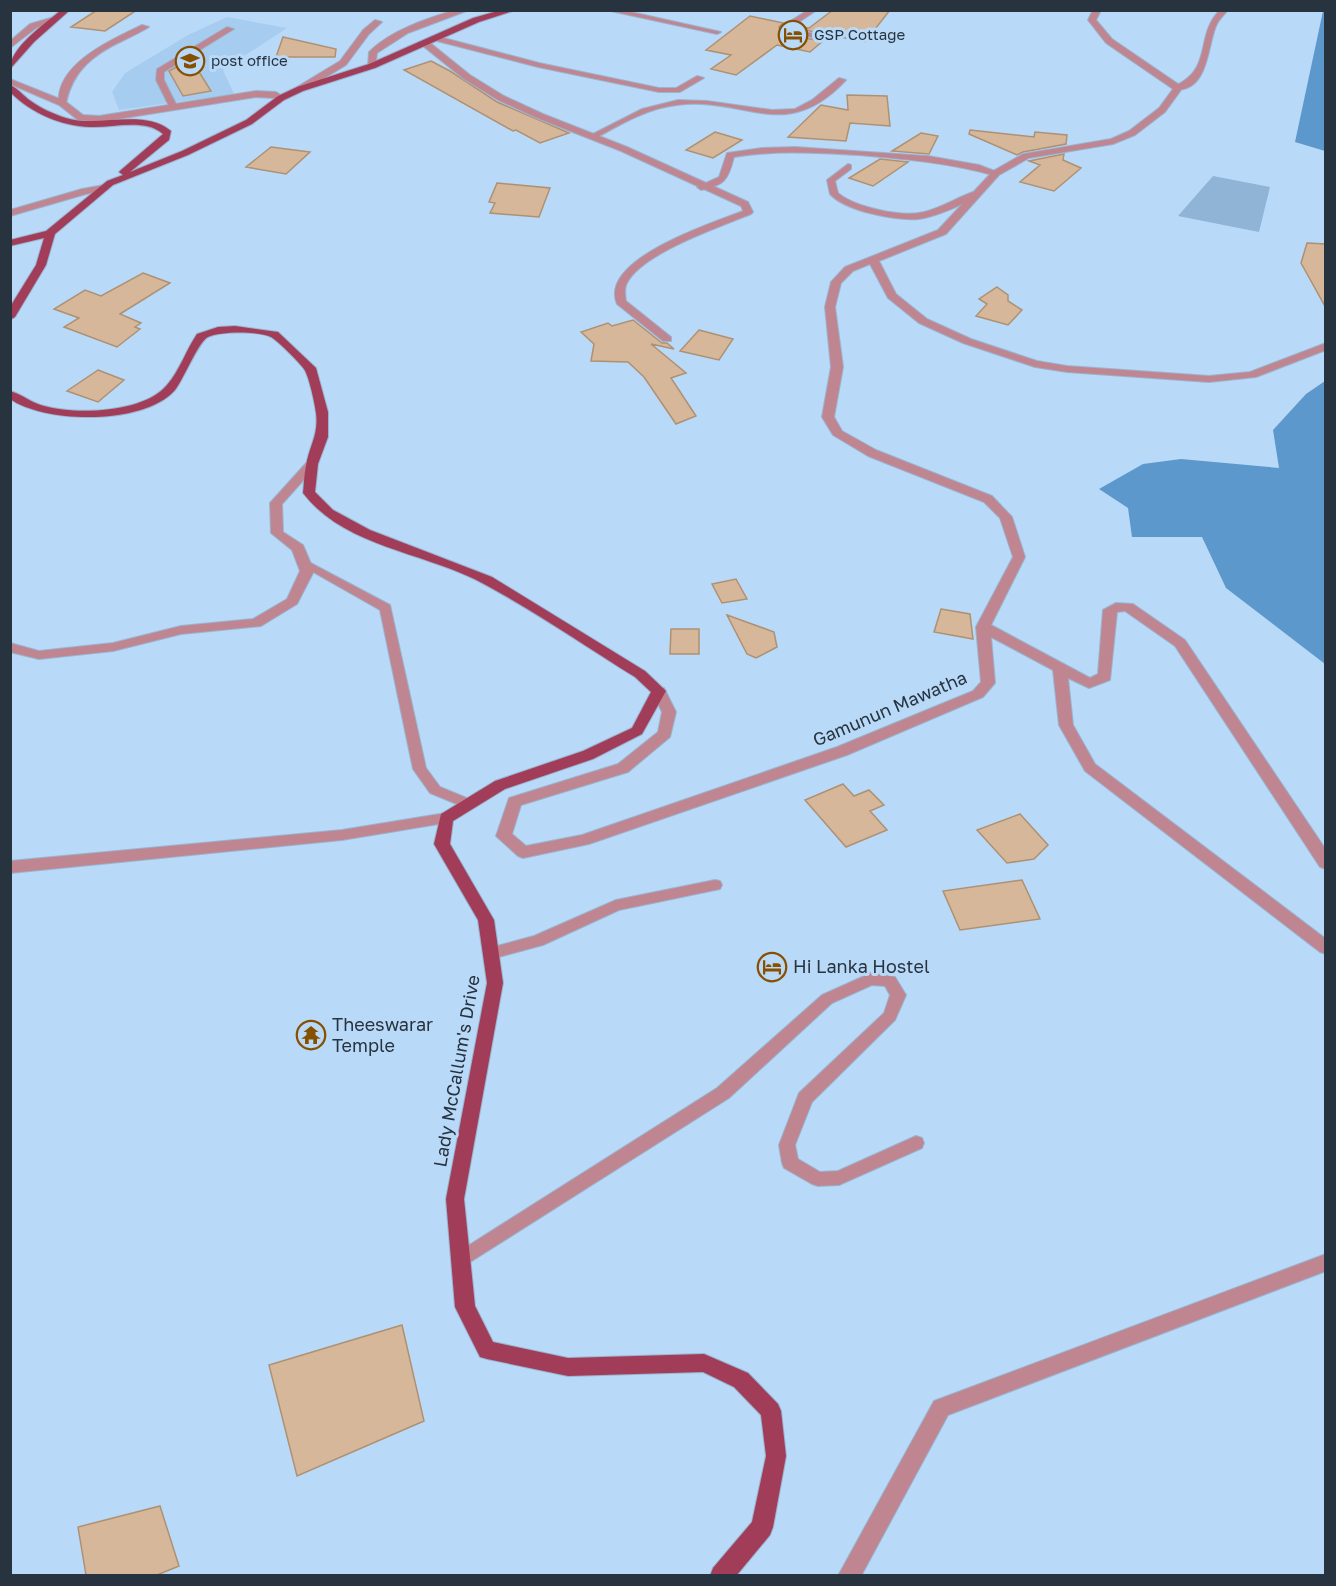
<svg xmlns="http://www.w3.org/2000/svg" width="1336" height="1586" font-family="'Golos Text',sans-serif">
<rect width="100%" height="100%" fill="#b9d9f8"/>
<!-- built -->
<path fill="#a6cdef" d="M227 17 287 28 223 70 234 94 119 110 112 92 125 73 188 35Z"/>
<!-- green -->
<path fill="#8fb4d6" d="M1213 176 1270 187 1259 232 1178 216Z"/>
<!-- forest -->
<path fill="#5d98cc" d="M1323 11H1326L1325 151 1295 142Z
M1325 381V664L1226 588 1202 537H1132L1128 508 1099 489 1143 464 1181 459 1279 468 1273 430 1306 394Z"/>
<!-- building -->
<path fill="#d6b799" stroke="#ae9173" stroke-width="1.5" d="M97 10H137L105 31 71 27Z
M833 10H890L865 42 830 35 810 52 777 45 736 75 711 69 731 55 706 50 750 16 783 23 779 27 781 33 815 40 817 38V33L796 27 809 28Z
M283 37 336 49 335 57H276Z
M191 59 211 91 183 96 169 71Z
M431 61 450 71 497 102 569 133 540 143 516 130 513 131 404 70Z
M847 95 887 96 890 126 850 123 846 141 788 137 821 105 848 110Z
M970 130 1034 137 1035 132 1067 135 1066 144 1023 152 1017 155 969 134Z
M715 132 742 140 713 158 686 150Z
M921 133 938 136 929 154 892 151Z
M271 147 310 152 286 174 246 167Z
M1064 154 1063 160 1081 168 1054 191 1020 182 1040 165 1029 161Z
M880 159 908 162 873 186 849 178Z
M497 183 550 188 539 217 490 213 495 203 489 202Z
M1307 243 1326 244V308L1301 263Z
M143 273 170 283 120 314 141 323 135 327 140 329 117 347 64 327 79 318 54 309 85 290 101 296Z
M997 287 1008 295V301L1022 310 1008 325 976 316 987 304 979 299Z
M633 320 662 343H667L674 349 651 344 686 373 671 378 696 416 676 424 644 377 628 362 591 361 594 344 581 332 608 323 612 326Z
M699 330 733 339 719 360 680 351Z
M98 370 124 380 98 402 67 391Z
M736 579 747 599 722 603 712 584Z
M941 609 970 614 973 639 934 632Z
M727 615 774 632 777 647 756 658 747 654Z
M671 629H699V654H670Z
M843 784 854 796 869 790 884 805 870 811 887 830 846 847 805 800Z
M1020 814 1048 845 1034 859 1007 863 977 830Z
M1022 880 1040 919 960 930 943 891Z
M402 1325 424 1421 297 1476 269 1365Z
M160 1506 179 1566 157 1575H86L78 1527Z"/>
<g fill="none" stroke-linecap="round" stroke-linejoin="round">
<!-- lane casing -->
<g stroke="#99b4cf" stroke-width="2">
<path id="lane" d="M606 10H622L721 32 717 34Z
M808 10H817L790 28 815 34V38L781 31V27Z
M1220 10H1228C1224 15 1219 19 1216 26 1207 47 1209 91 1175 90V86C1214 68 1194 36 1220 10Z
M142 25 149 27C141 32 132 36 124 40 94 54 73 70 66 103L59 105C54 64 113 39 142 25Z
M227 27 234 29 164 72V80L177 106 170 108 156 80 157 69Z
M436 36 539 63 659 88H676L697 76 704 78 680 92H659L538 67 433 40 432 38Z
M839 78 846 80C785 145 746 96 677 105 648 108 621 124 596 138L589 136 642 109 678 100 707 101 772 110 795 109 812 100Z
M795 147 928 156 979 165 1000 173 996 176C950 163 906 159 859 155 817 153 775 150 734 157 728 180 725 185 701 190L697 187 719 177 727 153 762 148Z
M848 164 851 165V169L835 181 838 193C854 207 903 218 924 212 941 208 956 198 973 192L980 194C968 203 935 217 919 219 896 221 845 211 830 194L827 180Z
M303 559 390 605 426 768 440 787 474 801 476 804 474 807H464L430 793 413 769 380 610 299 564 297 562Z
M715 880 720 881 722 885 720 889 619 910 543 945 491 959 486 957 484 953 486 949 534 936 616 900Z
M871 973 895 977 906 995 895 1020 812 1102 795 1145 798 1159 820 1172 838 1171 916 1136 922 1138 924 1143 922 1148 839 1185 818 1186 812 1184 784 1168 782 1163 779 1145 799 1093 884 1013 890 995 885 986 872 985 832 1003 729 1098 467 1264 461 1267 455 1264 452 1259 455 1254 717 1088 822 995Z"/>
</g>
<!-- street casing -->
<g stroke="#99b4cf" stroke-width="2">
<path id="street" d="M455 10H469L408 33 377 53 375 68 368 66 369 52C391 30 426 19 455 10Z
M1093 10H1101L1096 20 1112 39 1181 86V90L1165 112 1135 135 1113 144 1029 158 999 175 946 234 879 261 896 294 927 319 971 339 1037 361 1067 366 1209 376 1250 372 1326 343V350L1256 377 1209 382 1067 372 1035 367 963 343 919 323 888 298 870 264 853 271 841 283 835 307 843 367 834 417 842 431 876 450 992 496 1012 517 1025 557 991 625 1090 678 1098 674 1103 610 1116 603 1133 604 1185 640 1326 850V869L1320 867 1175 646 1125 611 1117 612 1110 680 1089 688 1068 678 1073 725 1095 764 1326 939V954L1320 952 1085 771 1059 725 1053 670 991 637 995 683 983 697 847 755 589 844 523 858 518 856 496 836 509 798 618 764 658 732 662 712 652 691 654 688H664L676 712 670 737 628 772 521 805 512 834 526 846 582 835 837 747 973 691 981 682 976 627 1013 557 1000 518 984 502 868 456 833 435 822 417 831 367 825 307 831 282 845 267 938 230 993 171 1023 154 1111 139 1129 131 1159 108 1173 89 1106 43 1088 20Z
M54 17 58 19 57 21 36 28 10 48V41L30 24Z
M375 20 382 22 369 34 346 65 303 91H297V87L340 61 363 30Z
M423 42H429L470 75 504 96 543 114 627 147 748 202 753 212 751 214C720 227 642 253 627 283 624 288 625 295 626 301L671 337V341H663L617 304C598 259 713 223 743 211L741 206 621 151 537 118 498 100 464 79 423 46Z
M10 79 65 101 83 115 99 116 256 91 276 92 285 98 281 101 274 98 256 97 99 122 78 120 59 105 10 84Z
M104 185 109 188 107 190 86 194 10 216V210L82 189Z
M312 460 318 464 282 504 283 532 303 545 314 571 297 604 261 626 181 634 113 651 39 659 10 652V643L39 651 113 643 181 626 253 619 287 599 300 571 292 550 271 533 270 503 308 461Z
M446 813 451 814 454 818 451 822 342 840 10 873V861L342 830Z
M1326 1254V1271L948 1415 861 1576H838L934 1401Z"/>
</g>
<!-- primary casing -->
<g stroke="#99b4cf" stroke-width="2">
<path id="primary" d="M61 10H70L34 42 10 69C10 47 45 24 61 10Z
M501 10H516L479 22 375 68 303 91 284 100 252 124 188 155 113 185 55 234 46 265 15 317 10 320V307L36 265 44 238 10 246V240L46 231 107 181 123 175 119 172 121 170 163 134C145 118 113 128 90 127 61 126 31 113 10 92V85C17 88 22 94 28 99 40 108 53 114 66 118 99 128 143 108 171 131L169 140 130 172 182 151 246 120 278 96 297 87 369 64 473 18Z
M235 326 278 332 316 368 328 412V437L318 464 315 492 333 510 370 530 492 577 645 671 666 691 642 734 593 759 505 789 453 821 450 844 494 920 503 983 464 1199 475 1306 493 1342 568 1358 704 1354 748 1373 778 1404 781 1411 786 1456 773 1527 770 1535 736 1576H710L713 1568 752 1522 766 1456 761 1415 734 1387 703 1372 568 1376 487 1359 480 1357 455 1307 446 1199 487 983 478 920 434 844 441 814 495 781 583 751 632 728 651 692 635 677C585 646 536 612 484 584 426 552 345 548 303 493 304 484 304 475 306 466 309 446 319 435 316 413 315 404 309 376 304 369 300 363 278 341 271 337 258 331 221 331 208 337 198 342 184 379 175 390 145 425 46 424 10 399V391C22 394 31 403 44 406 76 415 144 413 167 385 180 370 186 350 197 334L218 327Z"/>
</g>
<!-- lane -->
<use href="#lane" fill="#bf8691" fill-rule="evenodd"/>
<!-- street -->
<use href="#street" fill="#bf8691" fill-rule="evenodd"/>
<!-- primary -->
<use href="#primary" fill="#a23d59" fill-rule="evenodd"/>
</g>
<!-- icons -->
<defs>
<g id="hotel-ring" transform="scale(1.5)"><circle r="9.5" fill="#b9d9f8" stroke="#875000" stroke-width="1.5"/><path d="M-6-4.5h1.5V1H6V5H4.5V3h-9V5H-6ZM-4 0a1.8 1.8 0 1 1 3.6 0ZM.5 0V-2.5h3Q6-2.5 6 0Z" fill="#875000"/></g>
<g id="school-ring" transform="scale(1.5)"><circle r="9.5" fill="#b9d9f8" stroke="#875000" stroke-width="1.5"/><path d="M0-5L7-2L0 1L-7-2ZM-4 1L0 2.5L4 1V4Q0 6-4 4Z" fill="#875000"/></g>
<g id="temple-ring" transform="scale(1.5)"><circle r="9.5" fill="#b9d9f8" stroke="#875000" stroke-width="1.5"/><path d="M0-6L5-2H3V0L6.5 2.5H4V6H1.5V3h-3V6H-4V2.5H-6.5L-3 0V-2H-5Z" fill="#875000"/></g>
</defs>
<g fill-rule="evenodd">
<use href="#hotel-ring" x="793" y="35"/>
<use href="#school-ring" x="190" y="61"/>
<use href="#hotel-ring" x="772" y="967"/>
<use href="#temple-ring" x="311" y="1035"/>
</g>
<g text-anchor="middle" stroke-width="6" stroke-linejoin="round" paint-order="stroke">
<!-- far-poi labels -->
<g font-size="15" fill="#27333f" stroke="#b9d9f8" text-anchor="start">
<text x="814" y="40">GSP Cottage</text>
<text x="211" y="66">post office</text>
</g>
<!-- street labels -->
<g font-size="18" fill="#27333f" stroke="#b9d9f8">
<text transform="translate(890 709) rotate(-23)" y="6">Gamunun Mawatha</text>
<text transform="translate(457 1071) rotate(-80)" y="6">Lady McCallum's Drive</text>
</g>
<!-- poi labels -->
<g font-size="18" fill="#27333f" stroke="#b9d9f8" text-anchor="start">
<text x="793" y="973">Hi Lanka Hostel</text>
<text x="332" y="1031">Theeswarar<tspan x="332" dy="21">Temple</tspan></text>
</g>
</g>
<!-- border -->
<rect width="1336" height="1586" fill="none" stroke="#27333f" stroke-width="24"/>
</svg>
